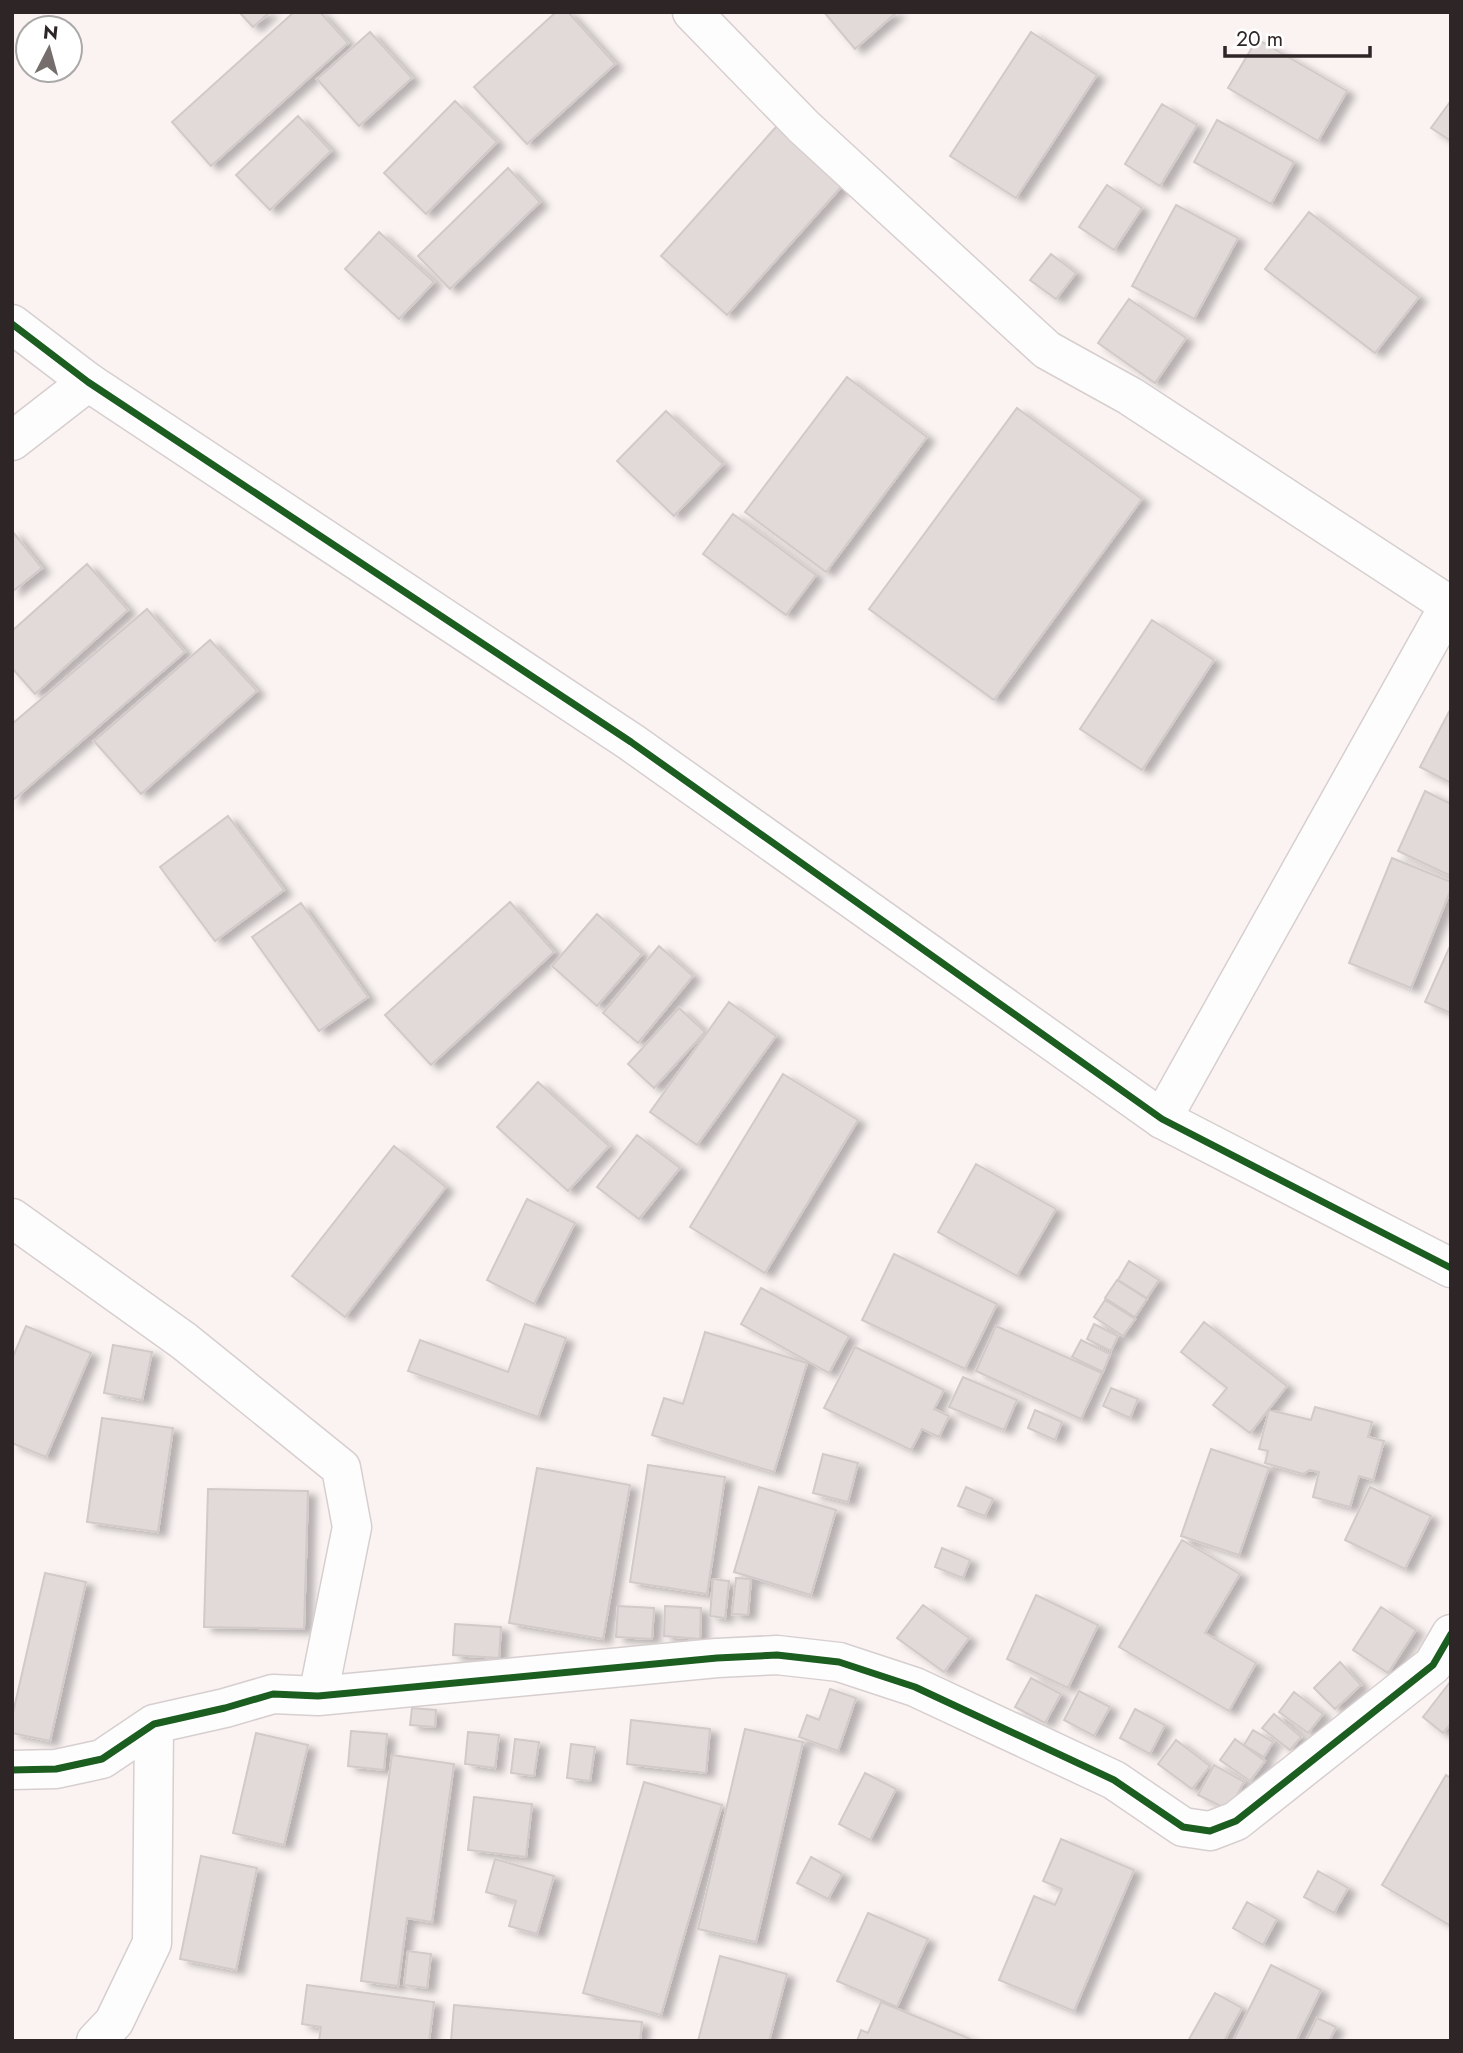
<svg xmlns="http://www.w3.org/2000/svg" width="1463" height="2053" font-family="Jost,sans-serif">
<defs>
<filter id="shadow"><feDropShadow dx="8" dy="4.5" stdDeviation="3.5" flood-color="#0004"/></filter>
</defs>
<rect width="100%" height="100%" fill="#faf3f2"/>
<!-- building -->
<path fill="#e1dad8" stroke="#d1cac8" stroke-width="2" filter="url(#shadow)" d="M239 12H270L253 27Z
M294 12H320L348 43 211 166 172 122Z
M556 12H568L615 64 527 144 474 87Z
M824 12H897L855 49Z
M370 32 412 78 359 126 317 79Z
M1031 32 1097 75 1016 198 950 156Z
M1257 39 1347 91 1318 141 1228 88Z
M455 101 497 142 426 214 384 173Z
M1450 102 1451 103V141L1431 128Z
M1162 104 1197 125 1160 186 1125 164Z
M298 116 331 151 270 210 236 175Z
M784 118 850 177 727 315 661 256Z
M1217 120 1294 162 1271 204 1194 162Z
M508 168 540 202 450 289 418 256Z
M1107 185 1142 208 1114 250 1079 227Z
M1176 205 1238 238 1194 319 1132 286Z
M1309 212 1419 297 1375 353 1265 269Z
M379 232 434 282 399 319 345 269Z
M1051 254 1076 273 1056 299 1030 280Z
M1129 299 1186 338 1155 383 1098 343Z
M847 377 927 437 826 572 745 512Z
M1017 408 1142 499 994 700 869 609Z
M666 411 723 464 674 516 617 461Z
M733 514 816 575 786 615 703 554Z
M12 531 42 568 12 592Z
M87 564 128 610 35 694 12 668V631Z
M147 609 185 652 12 801V724Z
M1152 620 1214 660 1142 770 1080 729Z
M210 640 257 691 141 794 94 741Z
M1450 710H1451V783L1420 767Z
M1425 791 1451 804V876L1398 851Z
M228 816 284 890 215 941 160 867Z
M1392 858 1451 882V889L1411 988 1349 963Z
M510 902 554 952 431 1065 385 1015Z
M301 903 368 997 319 1031 252 937Z
M597 914 642 954 597 1006 552 966Z
M1451 944V1013L1425 1002Z
M659 946 693 976 638 1043 603 1013Z
M729 1002 776 1036 697 1145 650 1112Z
M679 1008 705 1032 654 1088 628 1064Z
M783 1074 858 1120 765 1273 690 1227Z
M538 1082 609 1146 568 1191 497 1127Z
M637 1135 680 1168 639 1219 597 1187Z
M394 1146 446 1187 345 1317 292 1276Z
M976 1164 1056 1209 1017 1276 938 1232Z
M527 1199 575 1223 534 1304 487 1280Z
M894 1254 997 1304 965 1369 862 1320Z
M1129 1261 1159 1280 1147 1298 1118 1280Z
M1117 1280 1147 1299 1135 1317 1105 1298Z
M761 1288 849 1336 829 1373 741 1324Z
M1105 1300 1135 1319 1123 1336 1094 1317Z
M1204 1322 1287 1386 1250 1433 1213 1405 1227 1388 1181 1352Z
M525 1324 566 1338 538 1417 408 1371 420 1340 508 1372Z
M1094 1324 1118 1336 1111 1351 1087 1339Z
M26 1326 91 1353 46 1457 12 1443V1359Z
M996 1326 1102 1373 1081 1419 976 1371Z
M705 1332 807 1363 774 1472 652 1435 664 1398 683 1404Z
M1081 1340 1110 1354 1103 1372 1072 1357Z
M113 1345 152 1352 142 1400 104 1393Z
M855 1347 944 1390 934 1409 949 1416 939 1437 922 1429 911 1450 824 1408Z
M963 1377 1017 1400 1004 1430 949 1407Z
M1111 1388 1138 1399 1130 1418 1103 1406Z
M1315 1407 1372 1422 1368 1437 1384 1441 1373 1480 1359 1476 1350 1507 1313 1497 1319 1472 1310 1470 1303 1474 1265 1463 1268 1451 1259 1449 1269 1410 1311 1420Z
M1035 1410 1062 1422 1055 1440 1028 1428Z
M102 1418 173 1428 158 1532 87 1522Z
M1211 1449 1269 1468 1239 1555 1181 1536Z
M823 1454 858 1463 848 1502 813 1493Z
M648 1465 725 1477 707 1594 630 1582Z
M537 1468 630 1485 603 1639 509 1623Z
M759 1487 836 1510 811 1595 734 1572Z
M966 1487 993 1499 985 1516 958 1506Z
M1370 1487 1431 1516 1405 1569 1345 1540Z
M208 1489 308 1491 304 1629 204 1627Z
M1182 1540 1240 1574 1205 1633 1256 1663 1229 1711 1119 1647Z
M942 1548 970 1560 963 1578 935 1567Z
M45 1573 86 1582 50 1741 12 1733V1717Z
M736 1578 751 1579 748 1615 732 1614Z
M713 1579 729 1581 725 1618 710 1616Z
M1036 1595 1098 1625 1068 1688 1007 1659Z
M923 1605 969 1638 944 1672 897 1638Z
M618 1606 654 1608 652 1639 616 1637Z
M665 1606 701 1608 700 1639 664 1636Z
M1381 1607 1416 1630 1388 1673 1353 1650Z
M455 1624 501 1627 499 1658 453 1655Z
M1340 1662 1361 1685 1335 1709 1314 1688Z
M1031 1678 1061 1694 1045 1723 1015 1707Z
M1451 1681V1723L1443 1733 1423 1717Z
M830 1689 856 1698 838 1751 799 1737 807 1715 819 1720Z
M1079 1691 1110 1707 1094 1736 1064 1720Z
M1294 1692 1323 1714 1308 1733 1279 1712Z
M412 1708 436 1710 435 1727 410 1725Z
M1135 1709 1165 1725 1150 1754 1120 1738Z
M1274 1714 1301 1737 1290 1750 1262 1728Z
M631 1720 710 1729 706 1773 627 1764Z
M745 1729 803 1742 756 1942 698 1929Z
M1253 1730 1273 1742 1264 1757 1244 1745Z
M351 1731 387 1734 384 1770 348 1766Z
M468 1732 499 1735 495 1768 465 1764Z
M256 1733 308 1745 284 1845 233 1833Z
M515 1739 539 1742 534 1776 511 1773Z
M1235 1739 1265 1761 1250 1781 1220 1760Z
M1176 1740 1210 1766 1192 1789 1158 1764Z
M571 1744 595 1747 590 1781 567 1778Z
M392 1755 454 1764 432 1922 407 1918 398 1986 361 1981Z
M1214 1765 1244 1782 1229 1810 1198 1795Z
M865 1773 896 1789 870 1840 839 1824Z
M1446 1775 1451 1778V1926L1382 1885Z
M644 1782 722 1805 661 2015 583 1993Z
M474 1797 532 1804 526 1857 468 1850Z
M1061 1839 1134 1870 1074 2011 999 1980 1034 1896 1055 1905 1062 1889 1043 1881Z
M201 1856 257 1868 236 1970 180 1959Z
M811 1857 842 1874 828 1899 797 1883Z
M495 1859 554 1876 537 1934 509 1926 516 1901 486 1892Z
M1318 1871 1348 1888 1334 1913 1304 1897Z
M1247 1902 1277 1919 1263 1945 1233 1928Z
M868 1913 928 1939 897 2007 837 1981Z
M408 1951 431 1954 427 1988 404 1985Z
M720 1956 787 1974 769 2041H698Z
M1271 1965 1321 1990 1296 2041H1233Z
M307 1985 434 2002 429 2041H319L321 2027 302 2024Z
M1215 1993 1242 2008 1224 2041H1188Z
M881 2002 975 2041H857L861 2030 868 2033Z
M454 2005 642 2022 640 2041H451Z
M1317 2018 1336 2027 1329 2041H1306Z"/>
<g fill="none" stroke-linecap="round" stroke-linejoin="round">
<!-- minor casing -->
<g stroke="#d7cfcf" stroke-width="41">
<path id="minor" d="M692 12 804 127 1047 350 1130 396 1449 605
M12 441 88 382
M1162 1119 1451 602
M12 1218 184 1341 341 1468 352 1527 318 1696
M12 1770 56 1769 102 1759 154 1724 225 1708 273 1694 318 1696 717 1658 777 1655 839 1662 915 1687 1114 1780 1183 1827 1210 1831 1236 1821 1433 1665 1451 1634
M96 2041 114 2022 152 1943 154 1724"/>
</g>
<!-- tertiary casing -->
<g stroke="#d7cfcf" stroke-width="41">
<path id="tertiary" d="M12 324 88 382 631 742 1162 1119 1451 1268"/>
</g>
<!-- minor -->
<use href="#minor" stroke="#fefdfd" stroke-width="38"/>
<!-- tertiary -->
<use href="#tertiary" stroke="#fefdfd" stroke-width="38"/>
<!-- cycleway casing -->
<g stroke="#fff" stroke-width="11">
<path id="cycleway" d="M12 324 88 382 631 742 1162 1119 1451 1268
M12 1770 56 1769 102 1759 154 1724 225 1708 273 1694 318 1696 717 1658 777 1655 839 1662 915 1687 1114 1780 1183 1827 1210 1831 1236 1821 1433 1665 1451 1634"/>
</g>
<!-- cycleway -->
<use href="#cycleway" stroke="#1b5e20" stroke-width="7"/>
</g>
<!-- border -->
<rect width="1463" height="2053" fill="none" stroke="#2e2626" stroke-width="28"/>
<!-- north arrow -->
<g transform="translate(49 49) rotate(6)"><circle r="33" fill="#ffffff" stroke="#aba8a8" stroke-width="2"/>
<path d="M0-5L12 26L0 18L-12 26Z" fill="#756e6d"/>
<text y="-10" font-size="19" font-weight="bold" text-anchor="middle" fill="#2e2626">N</text>
</g>
<!-- scale -->
<path d="M1225 46v10h145v-10" fill="none" stroke="#2e2626" stroke-width="3.5"/>
<text x="1236" y="46" font-size="21" fill="#2e2626" stroke="#ffffff" stroke-width="5" paint-order="stroke">20 m</text>
</svg>
